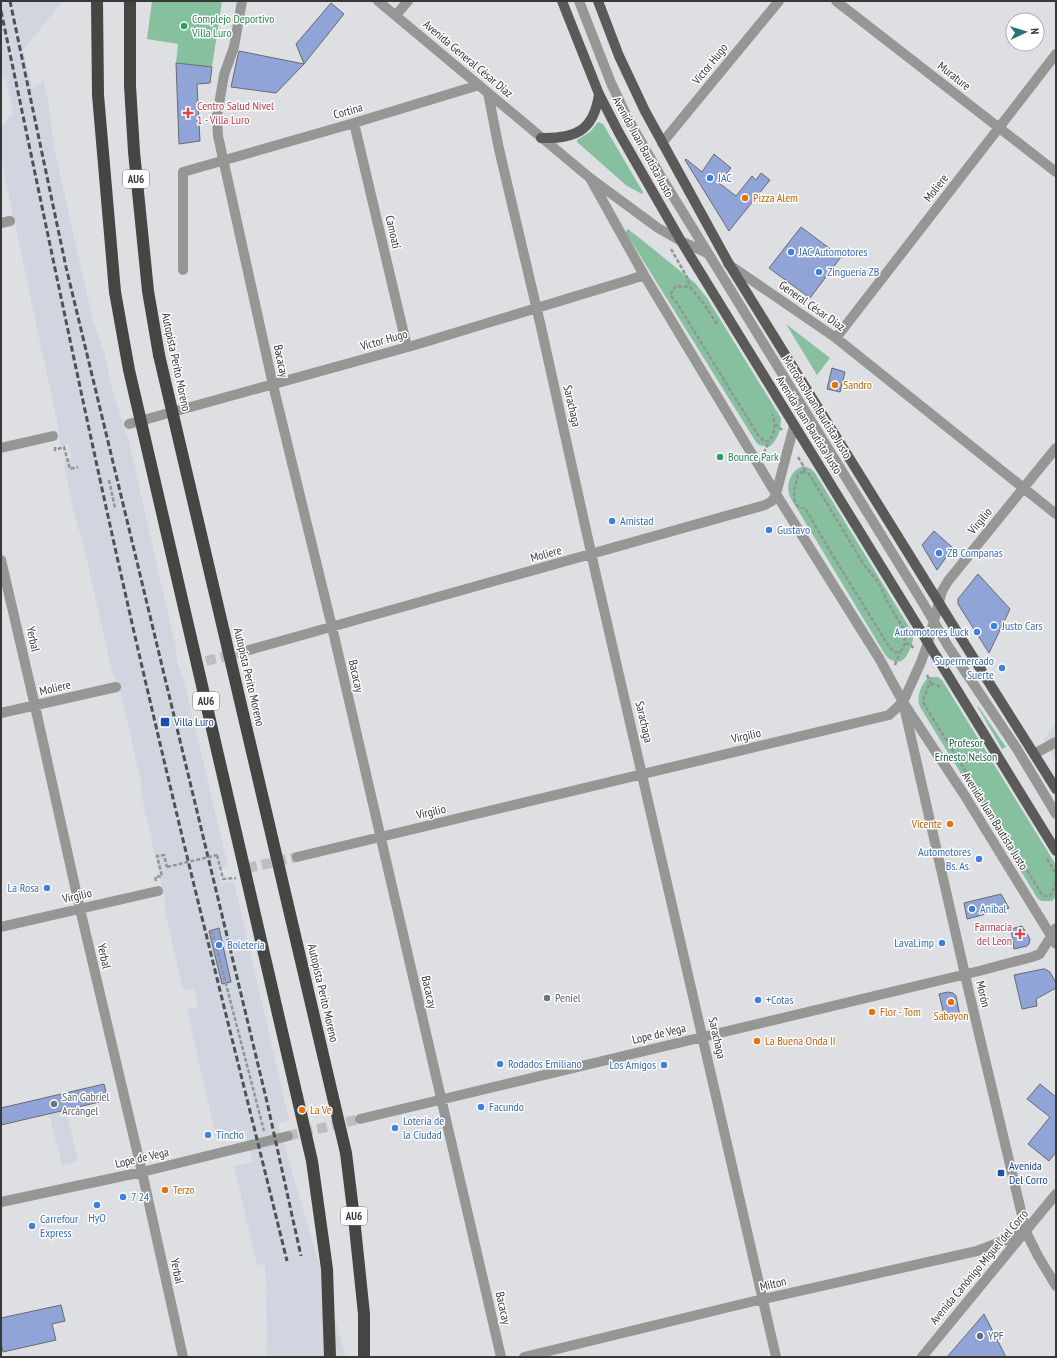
<svg xmlns="http://www.w3.org/2000/svg" width="1057" height="1358" font-family="'PT Sans Narrow',sans-serif">
<rect width="100%" height="100%" fill="#dedfe2"/>
<!-- built -->
<path fill="#d1d5df" d="M1 1H63L23 50 33 89 43 80 48 99 55 152 93 321 104 352 114 396 129 442 176 649 177 662 183 677 228 866 218 869 221 883 234 882 289 1120 278 1123 346 1357H266L267 1332 265 1264 257 1265 234 1166 253 1162 245 1130 216 1137 187 1009 198 1007 194 988 183 990 164 907 166 906 164 897 140 787 142 786 123 703 119 688 112 672 82 538 76 522 63 461 72 459 68 444 60 446 57 421 1 158V128L13 113 6 76 1 82Z
M1056 722V761L1044 740Z
M66 1110 78 1161 62 1165 49 1114Z"/>
<!-- green -->
<path fill="#86c09f" d="M152 1H222L212 67 176 63 178 44 147 39Z
M598 122 603 124 643 192 642 194 627 186 577 142V140L590 132Z
M628 229 647 244 695 283 707 298 781 418C781 430 778 440 769 447L759 445 756 442 626 233V231Z
M786 324 830 358 817 375Z
M804 466 811 469 815 473 914 635C911 649 904 673 886 656L790 497C785 485 791 469 804 466Z
M929 677H938L942 680 1056 865V896L1052 901H1042L1038 899 920 707C916 697 921 684 929 677Z
M977 706H978L1006 747 1002 749Z"/>
<!-- building -->
<path fill="#90a4d8" stroke="#6a6a6d" d="M331 3 344 14 304 64 296 44Z
M239 51 304 64 276 93 231 87 237 59Z
M176 63 212 67 210 83 197 84 200 141 179 144Z
M714 154 731 168 719 183 736 196 752 176 756 180 761 173 770 180 729 231 685 160 686 159 702 172Z
M801 227 841 257 810 298 769 268Z
M832 368 845 372 840 392 827 389Z
M934 531 953 548 937 570 922 545Z
M978 574 1010 609 989 653 958 604V599Z
M1001 894 1009 908 967 919 964 903Z
M1022 926 1030 939 1029 944 1027 946 1014 949 1011 929Z
M219 928 231 982 222 984 209 931Z
M1043 969H1045L1050 972 1056 983V988L1036 999 1037 1006 1022 1009 1014 975Z
M948 992 953 993 956 996 960 1016 945 1019 939 994Z
M104 1084 108 1100 1 1125V1108Z
M1040 1084 1056 1097V1152L1049 1161 1028 1144 1050 1117 1027 1099Z
M61 1305 65 1321 52 1324 56 1340 3 1352 1 1343V1318Z
M984 1314 1006 1357H947Z"/>
<g fill="none" stroke-linecap="round" stroke-linejoin="round">
<!-- minor-tunnel -->
<path stroke="#bdbec0" stroke-width="10" stroke-dasharray="10 5" stroke-linecap="butt" d="M206 661 249 650
M247 868 297 857
M288 1136 360 1119"/>
<!-- path -->
<path stroke="#939496" stroke-width="2.5" stroke-dasharray="4 2" stroke-linecap="butt" d="M671 249 687 277 690 287
M670 294 676 286 690 287 704 304 717 324
M671 296 675 300 758 435 764 441H769C775 434 776 422 772 414
M775 424 782 430
M55 447V450L64 447 70 469 78 467
M764 453 769 441
M798 457 804 467 805 472
M802 472H807L811 477 864 565 879 583 886 599 903 628 905 634V643L902 650 900 652H895L890 648 830 551 805 508C803 508 801 508 799 507 790 502 796 482 798 475Z
M109 480 115 508
M905 643 911 645 914 649
M895 665 900 652
M927 675 931 684
M940 687 935 684 929 685 923 700 924 704 1041 893 1044 896H1050L1052 893 1056 881
M217 855 223 879 236 878
M1047 859 1056 874
M156 881 155 877 162 876 157 856 164 855 167 867
M212 930 264 1131"/>
<!-- minor -->
<path stroke="#969695" stroke-width="10" d="M242 1 234 47 224 75 217 116 218 136 273 385 332 627 501 1357
M378 1 590 178 658 228 681 241 707 253
M579 1 611 83 627 117 660 175 923 603 948 646 1017 749 1056 814
M836 1 1056 172
M396 15 408 1
M488 93 499 149 541 327 596 575 776 1357
M354 123 407 347
M662 143 779 1
M590 178 644 275 776 494 879 658 903 702 965 796 1056 944
M1 223 10 221
M728 264 836 338 1056 514
M183 270V172L354 123 479 85
M836 338 1056 54
M129 424 415 345 629 280 644 275
M1 448 53 436
M1 560 35 706 80 909 142 1172 183 1357
M249 650 765 505 772 501 776 494 794 426
M905 711 969 992 1026 1232 1038 1256 1056 1286
M1 713 116 687
M1034 754 1056 742
M297 857 889 715 903 702 921 662 928 643 942 591 948 581 1056 448
M1 927 158 891
M360 1119 979 971 1032 957 1040 954 1056 928
M1 1202 142 1172 288 1136
M524 1357 746 1303 977 1251 1026 1232
M922 1357 1056 1194"/>
<!-- major -->
<path stroke="#5a5b59" stroke-width="10" d="M562 1 599 94 619 133 681 241 1056 851
M598 1 619 56 645 111 729 264 954 627 1056 789
M541 138C575 139 594 131 599 94"/>
<!-- highway -->
<path stroke="#454644" stroke-width="12" d="M97 1 98 95 115 292
M130 1V86L134 152 148 291 159 355"/>
<!-- rail -->
<path stroke="#505152" stroke-width="3" stroke-dasharray="6 3" stroke-linecap="butt" d="M10 1 66 267 267 1102 301 1256
M1 11C51 248 99 486 155 722 197 902 243 1081 287 1261"/>
<!-- path-bridge -->
<path stroke="#939496" stroke-width="2.5" stroke-dasharray="4 2" stroke-linecap="butt" d="M167 867 217 855"/>
<!-- highway-bridge -->
<path stroke="#454644" stroke-width="12" d="M115 292 129 370 312 1161 327 1269 330 1357
M159 355 346 1153 354 1218 364 1314V1357"/>
</g>
<!-- markers -->
<g fill="#2e9e5b" stroke="#fff" stroke-width="1.5">
<circle cx="184" cy="26" r="4"/>
<circle cx="720" cy="457" r="4"/>
</g>
<g fill="#e0444e" stroke="#fff" stroke-width="1.5">
<path d="M186 107h4v4h4v4h-4v4h-4v-4h-4v-4h4z"/>
<path d="M1018 928h4v4h4v4h-4v4h-4v-4h-4v-4h4z"/>
</g>
<g fill="#3f7fe0" stroke="#fff" stroke-width="1.5">
<circle cx="710" cy="178" r="4"/>
<circle cx="791" cy="252" r="4"/>
<circle cx="819" cy="272" r="4"/>
<circle cx="612" cy="521" r="4"/>
<circle cx="769" cy="530" r="4"/>
<circle cx="939" cy="553" r="4"/>
<circle cx="994" cy="626" r="4"/>
<circle cx="977" cy="632" r="4"/>
<circle cx="1002" cy="668" r="4"/>
<circle cx="979" cy="859" r="4"/>
<circle cx="47" cy="888" r="4"/>
<circle cx="972" cy="909" r="4"/>
<circle cx="942" cy="943" r="4"/>
<circle cx="219" cy="945" r="4"/>
<circle cx="758" cy="1000" r="4"/>
<circle cx="500" cy="1064" r="4"/>
<circle cx="664" cy="1065" r="4"/>
<circle cx="481" cy="1107" r="4"/>
<circle cx="395" cy="1128" r="4"/>
<circle cx="208" cy="1135" r="4"/>
<circle cx="123" cy="1197" r="4"/>
<circle cx="97" cy="1205" r="4"/>
<circle cx="32" cy="1226" r="4"/>
</g>
<g fill="#e8710a" stroke="#fff" stroke-width="1.5">
<circle cx="745" cy="198" r="4"/>
<circle cx="835" cy="385" r="4"/>
<circle cx="950" cy="824" r="4"/>
<circle cx="951" cy="1002" r="4"/>
<circle cx="872" cy="1012" r="4"/>
<circle cx="757" cy="1041" r="4"/>
<circle cx="302" cy="1110" r="4"/>
<circle cx="165" cy="1190" r="4"/>
</g>
<g fill="#1a4fb4" stroke="#fff" stroke-width="1.5">
<rect x="160" y="717" width="10" height="10" rx="2"/>
<rect x="997" y="1169" width="8" height="8" rx="2"/>
</g>
<g fill="#6b7280" stroke="#fff" stroke-width="1.5">
<circle cx="547" cy="998" r="4"/>
<circle cx="54" cy="1104" r="4"/>
</g>
<circle fill="#5c6f8a" stroke="#fff" stroke-width="1.5" cx="980" cy="1336" r="4"/>
<g text-anchor="middle" stroke-width="3" stroke-linejoin="round" paint-order="stroke">
<!-- shield labels -->
<g fill="#fff" stroke="#737474" stroke-width="1">
<rect x="123" y="170" width="26" height="18" rx="3"/>
<rect x="193" y="692" width="26" height="18" rx="3"/>
<rect x="341" y="1207" width="26" height="18" rx="3"/>
</g>
<g font-size="11" font-weight="bold" fill="#373839">
<text x="136" y="183">AU6</text>
<text x="206" y="705">AU6</text>
<text x="354" y="1220">AU6</text>
</g>
<!-- leisure labels -->
<g font-size="12" fill="#27864d" stroke="#fff" text-anchor="start">
<text x="192" y="23">Complejo Deportivo<tspan x="192" dy="14">Villa Luro</tspan></text>
<text x="728" y="461">Bounce Park</text>
</g>
<!-- street labels -->
<g font-size="12" fill="#373839" stroke="#fff">
<text transform="translate(468 59) rotate(40)" y="4">Avenida General César Díaz</text>
<text transform="translate(710 64) rotate(-51)" y="4">Víctor Hugo</text>
<text transform="translate(954 76) rotate(38)" y="4">Murature</text>
<text transform="translate(348 111) rotate(-16)" y="4">Cortina</text>
<text transform="translate(643 147) rotate(61)" y="4">Avenida Juan Bautista Justo</text>
<text transform="translate(936 188) rotate(-52)" y="4">Moliere</text>
<text transform="translate(393 232) rotate(77)" y="4">Camoatí</text>
<text transform="translate(812 306) rotate(35)" y="4">General César Díaz</text>
<text transform="translate(384 340) rotate(-16)" y="4">Víctor Hugo</text>
<text transform="translate(281 361) rotate(78)" y="4">Bacacay</text>
<text transform="translate(176 362) rotate(78)" y="4">Autopista Perito Moreno</text>
<text transform="translate(572 406) rotate(77)" y="4">Sarachaga</text>
<text transform="translate(817 407) rotate(58)" y="4">Metrobus Juan Bautista Justo</text>
<text transform="translate(809 425) rotate(58)" y="4">Avenida Juan Bautista Justo</text>
<text transform="translate(980 521) rotate(-50)" y="4">Virgilio</text>
<text transform="translate(546 554) rotate(-16)" y="4">Moliere</text>
<text transform="translate(33 639) rotate(77)" y="4">Yerbal</text>
<text transform="translate(356 676) rotate(77)" y="4">Bacacay</text>
<text transform="translate(249 677) rotate(77)" y="4">Autopista Perito Moreno</text>
<text transform="translate(55 688) rotate(-13)" y="4">Moliere</text>
<text transform="translate(644 722) rotate(77)" y="4">Sarachaga</text>
<text transform="translate(746 736) rotate(-13)" y="4">Virgilio</text>
<text transform="translate(431 812) rotate(-13)" y="4">Virgilio</text>
<text transform="translate(995 821) rotate(58)" y="4">Avenida Juan Bautista Justo</text>
<text transform="translate(77 896) rotate(-13)" y="4">Virgilio</text>
<text transform="translate(104 956) rotate(77)" y="4">Yerbal</text>
<text transform="translate(429 992) rotate(77)" y="4">Bacacay</text>
<text transform="translate(323 993) rotate(77)" y="4">Autopista Perito Moreno</text>
<text transform="translate(983 994) rotate(77)" y="4">Morón</text>
<text transform="translate(659 1034) rotate(-13)" y="4">Lope de Vega</text>
<text transform="translate(717 1038) rotate(77)" y="4">Sarachaga</text>
<text transform="translate(142 1158) rotate(-13)" y="4">Lope de Vega</text>
<text transform="translate(979 1267) rotate(-50)" y="4">Avenida Canónigo Miguel del Corro</text>
<text transform="translate(177 1271) rotate(78)" y="4">Yerbal</text>
<text transform="translate(773 1284) rotate(-13)" y="4">Milton</text>
<text transform="translate(503 1308) rotate(77)" y="4">Bacacay</text>
</g>
<!-- health labels -->
<g font-size="12" fill="#be3a42" stroke="#fff" text-anchor="start">
<text x="197" y="110">Centro Salud Nivel<tspan x="197" dy="14">1 - Villa Luro</tspan></text>
<text x="1012" y="931" text-anchor="end">Farmacia<tspan x="1012" dy="14">del Leon</tspan></text>
</g>
<!-- shop labels -->
<g font-size="12" fill="#366cbe" stroke="#fff" text-anchor="start">
<text x="718" y="182">JAC</text>
<text x="799" y="256">JAC Automotores</text>
<text x="827" y="276">Zinguería ZB</text>
<text x="620" y="525">Amistad</text>
<text x="777" y="534">Gustavo</text>
<text x="947" y="557">ZB Companas</text>
<text x="1002" y="630">Justo Cars</text>
<text x="969" y="636" text-anchor="end">Automotores Luck</text>
<text x="994" y="665" text-anchor="end">Supermercado<tspan x="994" dy="14">Suerte</tspan></text>
<text x="971" y="856" text-anchor="end">Automotores<tspan x="971" dy="14">Bs. As.</tspan></text>
<text x="39" y="892" text-anchor="end">La Rosa</text>
<text x="980" y="913">Anibal</text>
<text x="934" y="947" text-anchor="end">LavaLimp</text>
<text x="227" y="949">Boletería</text>
<text x="766" y="1004">+Cotas</text>
<text x="508" y="1068">Rodados Emiliano</text>
<text x="656" y="1069" text-anchor="end">Los Amigos</text>
<text x="489" y="1111">Facundo</text>
<text x="403" y="1125">Lotería de<tspan x="403" dy="14">la Ciudad</tspan></text>
<text x="216" y="1139">Tincho</text>
<text x="131" y="1201">7 24</text>
<text x="97" y="1222" text-anchor="middle">HyO</text>
<text x="40" y="1223">Carrefour<tspan x="40" dy="14">Express</tspan></text>
</g>
<!-- food labels -->
<g font-size="12" fill="#c56008" stroke="#fff" text-anchor="start">
<text x="753" y="202">Pizza Alem</text>
<text x="843" y="389">Sandro</text>
<text x="942" y="828" text-anchor="end">Vicente</text>
<text x="880" y="1016">Flor - Tom</text>
<text x="951" y="1020" text-anchor="middle">Sabayon</text>
<text x="765" y="1045">La Buena Onda II</text>
<text x="310" y="1114">La Ve</text>
<text x="173" y="1194">Terzo</text>
</g>
<!-- transit labels -->
<g font-size="12" fill="#164399" stroke="#fff" text-anchor="start">
<text x="174" y="726">Villa Luro</text>
<text x="1009" y="1170">Avenida<tspan x="1009" dy="14">Del Corro</tspan></text>
</g>
<!-- park labels -->
<g font-size="12" fill="#165e3e" stroke="#fff">
<text x="966" y="747">Profesor<tspan x="966" dy="14">Ernesto Nelson</tspan></text>
</g>
<!-- worship labels -->
<g font-size="12" fill="#5b616d" stroke="#fff" text-anchor="start">
<text x="555" y="1002">Peniel</text>
<text x="62" y="1101">San Gabriel<tspan x="62" dy="14">Arcángel</tspan></text>
</g>
<!-- service labels -->
<g font-size="12" fill="#4e5e75" stroke="#fff" text-anchor="start">
<text x="988" y="1340">YPF</text>
</g>
</g>
<!-- border -->
<rect width="1057" height="1358" fill="none" stroke="#373839" stroke-width="4"/>
<!-- north arrow -->
<g transform="translate(1025 32) rotate(86)"><circle r="19" fill="#ffffff" stroke="#afafb0"/>
<path d="M0-3L7 15L0 10L-7 15Z" fill="#29727a"/>
<text y="-6" font-size="11" font-weight="bold" text-anchor="middle" fill="#373839">N</text>
</g>
</svg>
